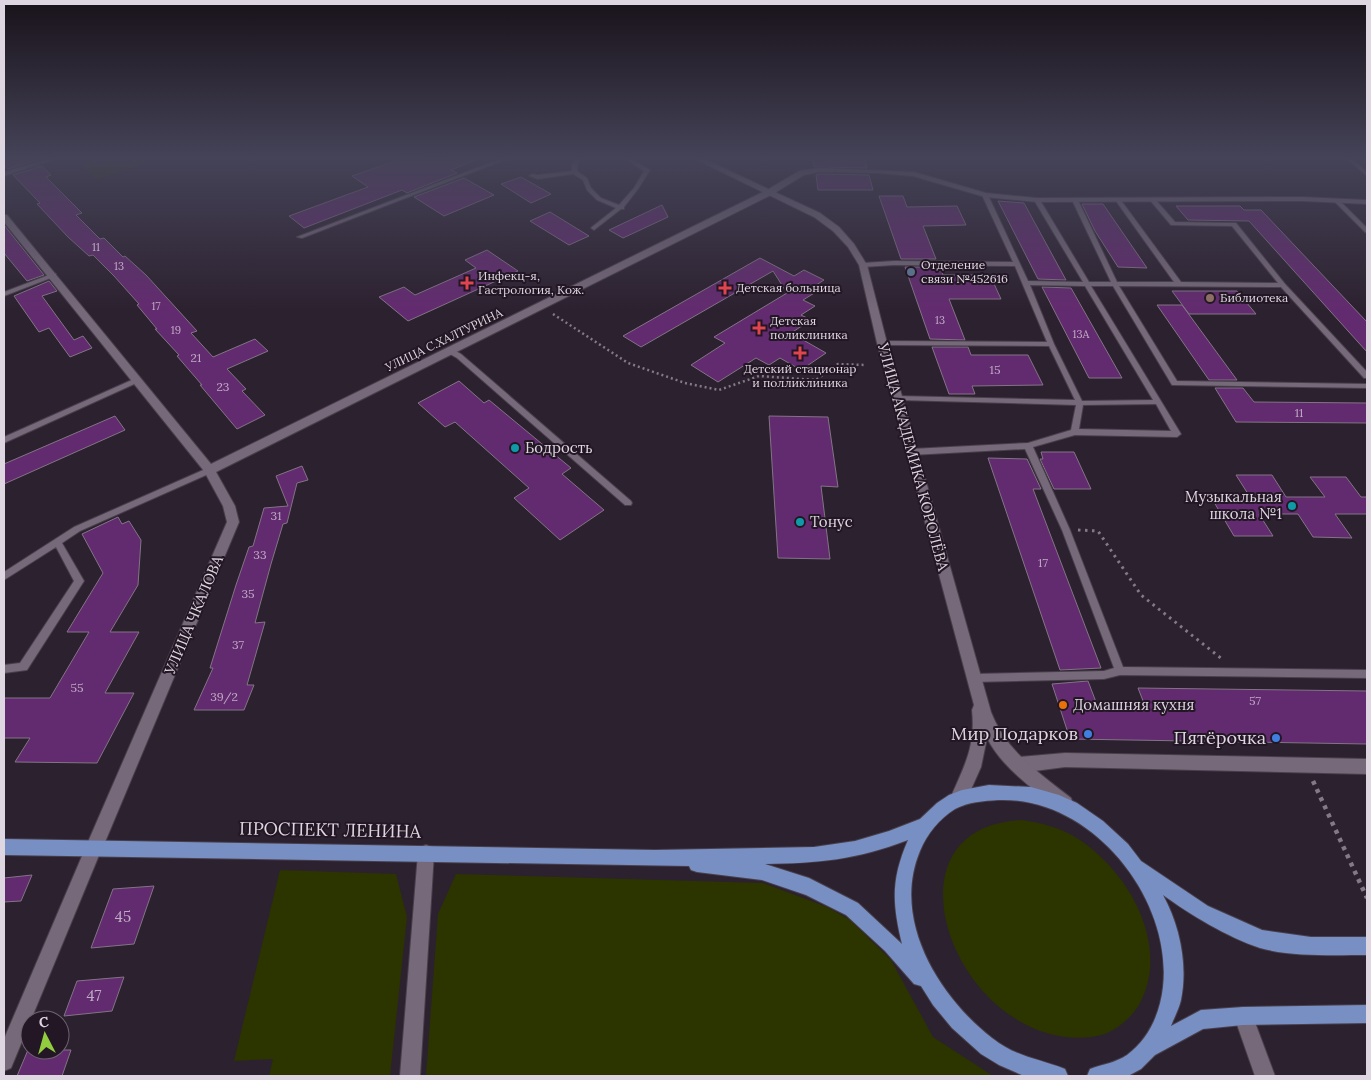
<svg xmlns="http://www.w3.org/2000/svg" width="1371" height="1080" font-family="Lora,serif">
<rect width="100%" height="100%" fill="#2c212f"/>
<!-- green -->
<path fill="#2c3400" d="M103 159H162L96 179 82 165Z
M1022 820C1041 823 1059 827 1075 837 1128 869 1172 946 1139 1005 1128 1022 1111 1035 1091 1037 957 1051 873 826 1022 820Z
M280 870 396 874 407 917 390 1076H269L273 1059 234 1061Z
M456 874 763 883 827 907 850 920 891 960 933 1037 993 1076H426L438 914Z"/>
<!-- building -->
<path fill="#632b6f" stroke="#827485" d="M4 159H35L36 160 8 169 4 165Z
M401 159 476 160 451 170 457 173 407 193 402 190 304 228 289 216 368 187 352 176Z
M813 159H865L867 168 814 167Z
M42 166 51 175 46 177 82 213 76 215 100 239 104 238 123 257 125 256 146 275 197 331 191 333 213 357 255 339 268 351 227 369 246 389 242 391 265 415 237 429 200 385H202L177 356 179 355 155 329H157L137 305 139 304 114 276 93 255 89 256 68 237 37 204 40 203 13 175Z
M820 174 869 175 873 190H818L816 175Z
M521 177 551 194 531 203 501 184Z
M464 178 494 195 444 216 414 197Z
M879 196H903L907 207 957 206 966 225 923 226 936 259H901Z
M998 201 1024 203 1066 280 1038 279Z
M1082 204H1103L1147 268 1118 267 1095 231Z
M662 205 668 217 623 238 609 230Z
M1176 206H1240L1244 210H1261L1367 322V352L1249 221 1188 220Z
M550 212 589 236 569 245 530 221Z
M4 225 44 275 27 281 4 253Z
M487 250 518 271 408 321 379 297 404 287 415 295 476 268 465 260Z
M760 258 794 276 804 270 824 280 810 289 816 292 803 300 815 306 801 315 811 320 791 333 826 353 801 370 780 358 769 365 756 358 718 382 691 365 725 343 714 337 787 293 773 271 641 347 623 336Z
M905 267H940L943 275H990L1001 299H949L965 340 930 339Z
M49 281 57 291 42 296 74 340 83 336 92 348 70 357 49 328 39 332 14 296Z
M1042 287 1071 288 1122 378H1089Z
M1172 291H1237L1256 314H1189Z
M1157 305H1182L1237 380H1209Z
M932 347H968L971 355H1028L1043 385 972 386 975 394H949Z
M459 381 484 403 489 400 571 468 562 474 604 510 560 540 514 498 529 488 455 422 445 427 418 403Z
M1215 388H1243L1254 402 1367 403V423L1236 422Z
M115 416 125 430 4 484V464Z
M769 416 828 417 838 487 821 486 830 559 778 558Z
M1041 452H1074L1091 489H1054L1040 459H1043Z
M988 458 1027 459 1041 489H1033L1101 668 1060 670Z
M302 466 308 480 297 483 287 523 283 524 271 564 255 623 265 622 247 685H254L244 710H194L213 668H210L236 585 249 547 253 546 264 508 288 506 276 476Z
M1236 475H1272L1286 497H1325L1310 477H1346L1361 497H1367V514H1335L1352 538 1313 537 1298 514H1259L1273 536H1234L1211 497H1250Z
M118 517 122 524 129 521 141 540 138 585 110 632H139L105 693H134L97 763 15 762 30 738H4V698H50L89 632H67L103 573 82 534Z
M1088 681 1099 710 1147 711 1138 688 1367 691V744L1070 739 1052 684Z
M32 875 21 901 4 902V878Z
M154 886 134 944 91 948 113 889Z
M124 977 112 1011 64 1016 77 981Z
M28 1050H71L62 1076H17Z"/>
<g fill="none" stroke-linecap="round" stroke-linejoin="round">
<!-- lane casing -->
<g stroke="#493f4b" stroke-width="2">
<path id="lane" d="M48 159H56L4 176V172Z
M500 159H507L302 238 297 237Z
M576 159H582L578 163 577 171 587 178 591 188 601 198 619 205 634 188 644 171 626 159H631L650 170 638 189 624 207V209H621L594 230 591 228 592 227 616 208 597 200 587 190 583 180 573 174 538 179 529 176 532 174 538 175 572 171V163Z
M1347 159H1352L1367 172V176Z
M985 193 988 195 1028 281 1083 282 1034 200 1035 199 1040 200 1089 282H1111L1072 200 1073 199 1078 200 1117 282H1174L1116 201V199H1120L1181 282 1278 283 1232 226 1171 225 1149 199 1154 198 1175 222 1236 223 1285 284 1367 372V378H1364L1281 287 1119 286 1177 381 1367 384V388L1172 385 1113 286H1091L1181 434 1177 437 1075 435 1033 447 1070 530 1123 667 1367 670V678L1120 675 1104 679 973 682 969 681 968 678 969 675 973 674 1104 671 1114 668 1062 530 1025 449 911 455 907 452 911 449 1028 443 1071 430 1076 405 898 400 894 398 898 396 1075 400 1049 346 882 345 879 343 882 341 1047 342 1015 266 894 265 863 267 860 265 863 263 894 261 1013 262 982 195ZM1030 285 1085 286 1153 400 1082 401 1054 344ZM1156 404 1171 431 1079 429 1083 405Z
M1335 200H1339L1367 228V233L1365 232 1335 202Z
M54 273 56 274V276L4 296V292Z
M448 349H452L461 354 631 501 632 503 631 505H625L457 358 448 353Z
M134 379H140L141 381 4 443V437Z
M210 467 214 470 213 472 80 531 62 543 84 581 27 670 4 673V665L20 663 74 581 56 547 4 580V572L74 527Z"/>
</g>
<!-- street casing -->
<g stroke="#493f4b" stroke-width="2">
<path id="street" d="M820 168 914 172 986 193 1037 198 1303 197 1367 200V204L1303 201 1037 202 985 197 913 176 877 173 820 172 804 175 773 194 216 472 235 506 239 522 100 854 94 856 88 854 86 848 88 842 227 522 223 506 204 471 4 222V215H7L211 464 767 190 799 171Z
M1065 753 1367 759V774L1065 767 1019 773 1014 770 1011 765 1014 760 1019 757Z
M426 845 432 847 434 853 420 1076H400L418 853 420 847Z
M1243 1007 1250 1009 1275 1076H1255L1234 1016 1236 1009Z"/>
</g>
<!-- secondary casing -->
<g stroke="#493f4b" stroke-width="2">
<path id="secondary" d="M695 159H704L820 213 839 227 854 244 867 265 887 343 991 712C1006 751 1039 773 1071 798L1073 804 1071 810 1065 812 1059 810C1033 788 1003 769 987 738L981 767 964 805 958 807 952 805 950 799C964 766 976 747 972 710L974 705 877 343 859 265 848 247 833 231 814 217Z
M94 840 100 842 102 848 11 1068 4 1071V1039L88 842Z"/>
</g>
<!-- primary casing -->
<g stroke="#493f4b" stroke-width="2">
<path id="primary" d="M989 785 1031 787 1059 795 1077 803 1103 821 1128 844 1141 861 1208 906 1262 930 1311 937H1367V955C1334 955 1292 957 1260 948 1227 937 1191 915 1163 895 1180 926 1188 965 1181 1000 1179 1009 1174 1018 1171 1026L1201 1010 1243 1007 1367 1005V1023L1243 1025 1203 1029 1155 1055 1141 1069 1128 1076H1087L1090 1069C1103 1064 1115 1063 1127 1055 1149 1039 1160 1013 1163 987 1173 898 1091 796 998 800 984 801 968 802 955 809 939 819 927 834 920 851 891 920 939 997 992 1038 1018 1058 1037 1058 1065 1069L1068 1076H1024L999 1065 981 1054 952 1028 933 1005 921 986 914 984 885 951 846 915 806 895 762 880 697 872 691 870 689 866 4 855V839L655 850 814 847 855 841 889 831 920 819 937 803 949 795 962 790ZM908 840C891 879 892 903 902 944L858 903 809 878 765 864C819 863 856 860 908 840Z"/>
</g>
<!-- path-far2 -->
<path stroke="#847a86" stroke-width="2.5" stroke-dasharray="2 3" stroke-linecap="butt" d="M553 314 628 363 685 383 719 390 759 376 816 380 838 364 866 365"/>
<!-- path-far1 -->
<path stroke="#847a86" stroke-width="3" stroke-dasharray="2.5 4.5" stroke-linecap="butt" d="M1078 530 1098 531 1141 595 1222 659"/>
<!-- path -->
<path stroke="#847a86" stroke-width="4.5" stroke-dasharray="4 5" stroke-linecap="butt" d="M1313 781 1367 898"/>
<!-- lane -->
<use href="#lane" fill="#766979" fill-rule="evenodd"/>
<!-- street -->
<use href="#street" fill="#766979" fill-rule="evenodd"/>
<!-- secondary -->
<use href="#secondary" fill="#766979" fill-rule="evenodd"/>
<!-- primary -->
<use href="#primary" fill="#778fc3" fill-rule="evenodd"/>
</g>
<!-- sky -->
<linearGradient id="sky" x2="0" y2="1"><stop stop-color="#18121a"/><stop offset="0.51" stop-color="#454358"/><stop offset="1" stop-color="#454358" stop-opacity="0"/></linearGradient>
<rect width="1371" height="310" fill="url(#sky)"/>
<!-- markers -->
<circle fill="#5c6f8a" stroke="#231725" stroke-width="2" cx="911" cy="272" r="5"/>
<g fill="#e0444e" stroke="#231725" stroke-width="2">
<path d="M464.5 275.5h5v5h5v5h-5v5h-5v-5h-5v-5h5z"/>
<path d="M722.5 280.5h5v5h5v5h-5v5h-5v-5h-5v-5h5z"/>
<path d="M756.5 320.5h5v5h5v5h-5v5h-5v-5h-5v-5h5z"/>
<path d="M797.5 345.5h5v5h5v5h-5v5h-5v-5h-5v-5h5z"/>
</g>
<circle fill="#8d6e63" stroke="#231725" stroke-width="2" cx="1210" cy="298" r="5"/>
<g fill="#0f9aa8" stroke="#231725" stroke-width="2">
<circle cx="515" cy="448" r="5"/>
<circle cx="1292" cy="506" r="5"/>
<circle cx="800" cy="522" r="5"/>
</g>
<circle fill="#e8710a" stroke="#231725" stroke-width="2" cx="1063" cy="705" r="5"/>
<g fill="#3f7fe0" stroke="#231725" stroke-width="2">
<circle cx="1088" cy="734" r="5"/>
<circle cx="1276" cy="738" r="5"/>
</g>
<g text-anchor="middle" stroke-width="4" stroke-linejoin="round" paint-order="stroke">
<!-- far-number labels -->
<g font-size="11" fill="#bfabc4">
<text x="96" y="251">11</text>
<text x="119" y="270">13</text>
<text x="156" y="310">17</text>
<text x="940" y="324">13</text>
<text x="176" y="334">19</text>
<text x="1081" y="338">13А</text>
</g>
<!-- far-poi labels -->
<g font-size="12" fill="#ded6e0" stroke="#231725" text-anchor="start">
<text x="921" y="269">Отделение<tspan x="921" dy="14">связи №452616</tspan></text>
<text x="478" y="280">Инфекц-я,<tspan x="478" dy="14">Гастрология, Кож.</tspan></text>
<text x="736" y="292">Детская больница</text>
<text x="1220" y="302">Библиотека</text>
<text x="770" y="325">Детская<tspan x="770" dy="14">поликлиника</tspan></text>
<text x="800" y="373" text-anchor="middle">Детский стационар<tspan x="800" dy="14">и полликлиника</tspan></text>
</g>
<!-- far-street labels -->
<g font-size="12" fill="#ded6e0" stroke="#231725">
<text transform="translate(444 340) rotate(-26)" y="4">УЛИЦА С.ХАЛТУРИНА</text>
</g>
<!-- number labels -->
<g font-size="12" fill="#bfabc4">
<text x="196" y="362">21</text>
<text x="995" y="374">15</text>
<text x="223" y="391">23</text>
<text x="1299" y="417">11</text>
<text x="276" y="520">31</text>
<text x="260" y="559">33</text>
<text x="1043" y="567">17</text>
<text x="248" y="598">35</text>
<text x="238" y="649">37</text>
<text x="77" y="692">55</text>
<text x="224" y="701">39/2</text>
<text x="1255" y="705">57</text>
</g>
<!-- poi labels -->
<g font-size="15" fill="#ded6e0" stroke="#231725" text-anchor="start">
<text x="525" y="453">Бодрость</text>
<text x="1282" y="502" text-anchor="end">Музыкальная<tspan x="1282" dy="17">школа №1</tspan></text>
<text x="810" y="527">Тонус</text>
<text x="1073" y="710">Домашняя кухня</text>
</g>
<!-- street labels -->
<g font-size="15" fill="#ded6e0" stroke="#231725">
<text transform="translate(913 457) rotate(75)" y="5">УЛИЦА АКАДЕМИКА КОРОЛЁВА</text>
<text transform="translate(194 615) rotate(-67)" y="5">УЛИЦА ЧКАЛОВА</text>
</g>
<!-- near-number labels -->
<g font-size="15" fill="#bfabc4">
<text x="123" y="922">45</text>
<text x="94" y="1001">47</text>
</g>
<!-- near-poi labels -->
<g font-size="18" fill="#ded6e0" stroke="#231725" text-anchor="end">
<text x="1078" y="740">Мир Подарков</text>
<text x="1266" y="744">Пятёрочка</text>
</g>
<!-- near-street labels -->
<g font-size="18" fill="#ded6e0" stroke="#231725">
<text transform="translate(330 830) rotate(1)" y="6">ПРОСПЕКТ ЛЕНИНА</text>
</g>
</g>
<!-- border -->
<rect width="1371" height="1080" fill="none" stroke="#ded6e0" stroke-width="10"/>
<!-- north arrow -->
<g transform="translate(45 1035) rotate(354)"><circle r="24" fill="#231725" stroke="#6e6370"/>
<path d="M0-4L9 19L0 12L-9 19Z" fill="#91cd3f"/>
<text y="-8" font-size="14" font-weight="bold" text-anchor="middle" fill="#ded6e0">С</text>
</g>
</svg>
